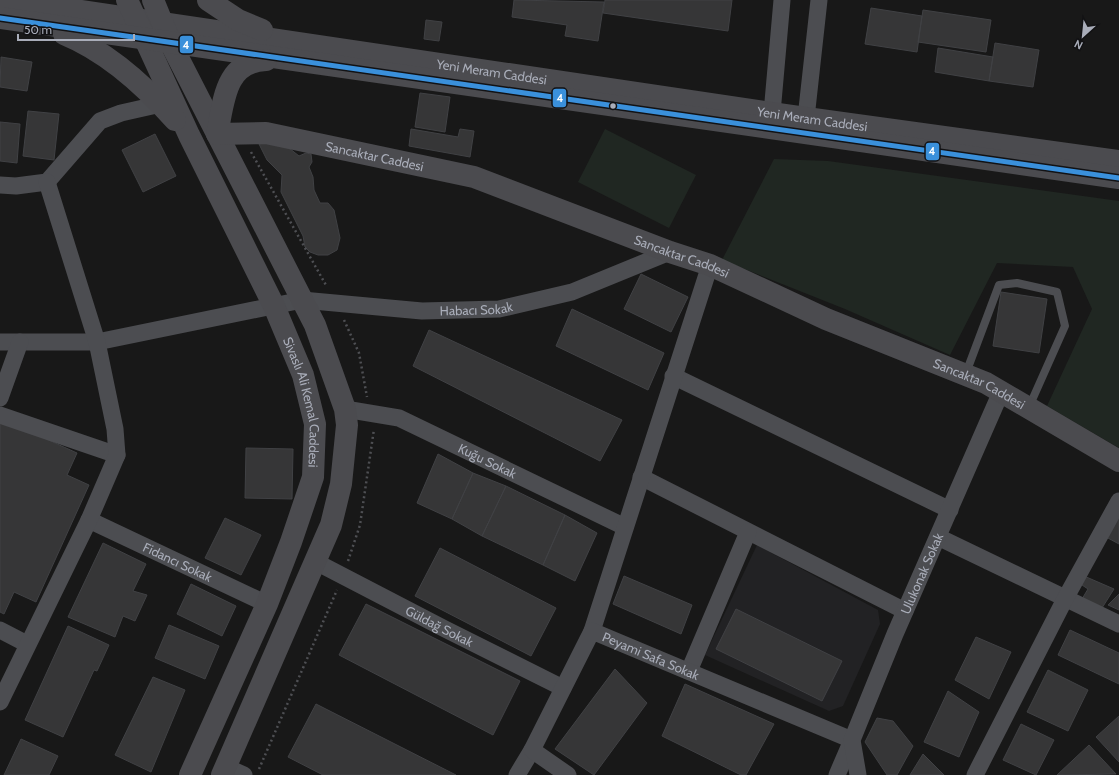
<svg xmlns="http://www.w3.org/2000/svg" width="1119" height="775" font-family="Cabin,sans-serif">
<rect width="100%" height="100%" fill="#181818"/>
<!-- built -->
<path fill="#222224" d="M757 545 878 610 880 624 843 706 829 711 705 655Z"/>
<!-- green -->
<path fill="#202722" d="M605 129 696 175 669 228 578 182Z
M774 159 828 161 1119 201V448L1047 406 1092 309 1073 267 997 263 950 355 845 309 722 260Z"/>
<!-- building -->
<path fill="#363637" stroke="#404144" d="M514 0 604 2 598 41 565 36 567 25 512 17Z
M605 0H732L728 31 603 13Z
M871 8 922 16 917 52 865 44Z
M923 10 991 20 986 52 918 42Z
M426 20 442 22 439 41 424 39Z
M995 43 1039 50 1033 87 989 81Z
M938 48 993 57 989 81 935 72Z
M1 57 32 62 27 91 0 87Z
M420 93 450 97 445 132 415 127Z
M28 111 59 114 54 160 23 156Z
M0 122 20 124 17 163 0 161Z
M411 129 458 137 460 129 474 131 470 157 409 146Z
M155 134 176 176 143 192 122 150Z
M270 142 289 148 299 156 306 153 311 154 312 162 309 167 313 177 314 190 320 203H328L334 210 340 238 337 250 328 255H318L310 252 305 247 303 236 281 192 282 175 267 160 259 144Z
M641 274 688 297 671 332 624 309Z
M1001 292 1047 299 1039 353 993 346Z
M572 309 664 353 648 390 556 346Z
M429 330 622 420 600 461 413 366Z
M0 418 77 453 67 475 89 485 36 602 14 592 4 614 0 612Z
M246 448 293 449 292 499 245 498Z
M438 454 473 473 452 519 417 503Z
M473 473 506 486 482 536 452 519Z
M506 486 565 515 543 565 482 536Z
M1119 513V544L1106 537Z
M565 515 597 533 575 581 543 565Z
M225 518 261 535 241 575 205 558Z
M103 543 146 564 133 591 147 595 135 621 123 616 115 637 68 617Z
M440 548 556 608 531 656 415 596Z
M624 576 692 605 681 634 613 604Z
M1084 576 1114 589 1102 608 1082 599 1088 589 1082 585Z
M191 584 236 606 222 636 177 614Z
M1119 594V610L1108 605Z
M366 604 520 681 493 735 339 655Z
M736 609 842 661 822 701 716 649Z
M169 625 219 646 205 679 155 658Z
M68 626 109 645 97 671 94 670 63 737 25 720Z
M1070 630 1119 653V684L1058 655Z
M976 637 1011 652 989 699 955 680Z
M615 669 647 703 594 775 555 749Z
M1048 670 1088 690 1068 731 1027 712Z
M153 677 185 690 151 772 115 755Z
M685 684 774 724 746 775H741L662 736Z
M948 691 979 712 959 757 924 742Z
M316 704 456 775H323L288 757Z
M1119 716V762L1096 737Z
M877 718 893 721 913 746 897 775H887L865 742Z
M1021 724 1054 740 1036 775 1003 760Z
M21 739 58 756 49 775H4Z
M1089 745 1116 774 1057 775Z
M923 754 944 775H910Z"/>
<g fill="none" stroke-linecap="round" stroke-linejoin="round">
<!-- path -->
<path stroke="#4e4f53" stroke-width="2.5" stroke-dasharray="2 3" stroke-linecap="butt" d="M251 152 327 287
M344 320 359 353 367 397
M348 561 360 525 374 429
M259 769 337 590"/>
<!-- lane -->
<path stroke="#4c4d51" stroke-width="8" d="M966 373 999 285 1017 283 1057 292 1065 326 1029 407"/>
<!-- street -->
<g stroke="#4c4d51" stroke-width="17">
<path d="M772 113 782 0"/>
<path d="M806 118 819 0"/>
<path d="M0 185 16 186 47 182 100 121 121 113 161 104"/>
<path id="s1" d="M0 342H97L302 300 422 311 499 309 572 292 670 252"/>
<path d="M673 376 950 510"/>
<path d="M0 398 20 342"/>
<path id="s2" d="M345 409 399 418 625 527"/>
<path d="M0 415 117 455"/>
<path d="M641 477 905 611"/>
<path id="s3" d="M89 520 267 604"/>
<path d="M938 537 1119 624"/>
<path id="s4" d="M316 562 445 629 563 688"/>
<path d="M0 630 27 644"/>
<path d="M592 631 710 265"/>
<path d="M689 671 748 532"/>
<path d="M0 702 89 520 117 455 115 429 97 342 47 182"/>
<path d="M226 767 244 775"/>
<path d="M517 775 532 750"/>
<path id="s5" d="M568 775 532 750 592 631 852 740 837 775"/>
<path id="s6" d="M858 775 852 740 895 634 1001 392"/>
<path d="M975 775 1065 599 1119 501"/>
</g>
<!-- secondary -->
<g stroke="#4b4b4f" stroke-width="22">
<path id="s7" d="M7 0 806 118 1119 161"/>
<path id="s8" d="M127 0 189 135 274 306 303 375 315 424 313 477 291 542 267 604 190 775"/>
<path d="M153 0 171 44 315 325 345 409 347 425 341 484 331 525 222 775"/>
<path d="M208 0 238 20 262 30"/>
<path d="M0 18 1119 178"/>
<path d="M64 34C108 52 144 85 175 120"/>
<path id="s9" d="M266 60C224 62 224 102 217 134L266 133 474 177 670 252 710 265 826 319 986 383 1119 461"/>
</g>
<!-- bus-1 casing -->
<g stroke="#121214" stroke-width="8">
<path id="bus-1" d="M0 18 1119 178"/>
</g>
<!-- bus-1 -->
<use href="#bus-1" stroke="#3a90db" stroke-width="5"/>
</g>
<!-- markers -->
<circle fill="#a9adb9" stroke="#121214" stroke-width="1.5" cx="613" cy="106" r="3.5"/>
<g text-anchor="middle" stroke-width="4" stroke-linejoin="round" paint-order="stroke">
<!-- street labels -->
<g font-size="13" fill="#a9adb9" stroke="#121214">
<text dy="5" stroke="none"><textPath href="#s7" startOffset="490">Yeni Meram Caddesi</textPath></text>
<text dy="5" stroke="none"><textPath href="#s7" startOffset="814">Yeni Meram Caddesi</textPath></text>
<text dy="5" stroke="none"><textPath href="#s9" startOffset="258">Sancaktar Caddesi</textPath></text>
<text dy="5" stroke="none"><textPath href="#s9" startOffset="582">Sancaktar Caddesi</textPath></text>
<text dy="5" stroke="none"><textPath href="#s1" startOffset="481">Habacı Sokak</textPath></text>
<text dy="5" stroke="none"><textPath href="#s9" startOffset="906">Sancaktar Caddesi</textPath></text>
<text dy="5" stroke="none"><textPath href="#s8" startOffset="441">Sivaslı Ali Kemal Caddesi</textPath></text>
<text dy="5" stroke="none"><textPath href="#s2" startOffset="153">Kuğu Sokak</textPath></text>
<text dy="5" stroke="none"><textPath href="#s3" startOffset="98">Fidancı Sokak</textPath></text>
<text dy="5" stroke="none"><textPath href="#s6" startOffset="216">Ulukonak Sokak</textPath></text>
<text dy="5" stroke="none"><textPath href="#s4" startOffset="139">Güldağ Sokak</textPath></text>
<text dy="5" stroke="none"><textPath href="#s5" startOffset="241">Peyami Safa Sokak</textPath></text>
</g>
</g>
<g stroke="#121214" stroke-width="1.5">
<rect x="179" y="35" width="15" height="19" rx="4" fill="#3a90db"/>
<rect x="552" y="88" width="15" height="20" rx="4" fill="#3a90db"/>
<rect x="925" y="142" width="15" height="19" rx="4" fill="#3a90db"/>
</g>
<g font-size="11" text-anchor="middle" font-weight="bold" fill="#fff">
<text x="186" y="49">4</text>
<text x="560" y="102">4</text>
<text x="932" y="155">4</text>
</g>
<!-- north arrow -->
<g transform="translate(1083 36) rotate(207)" stroke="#121214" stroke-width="3" paint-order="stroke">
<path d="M0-3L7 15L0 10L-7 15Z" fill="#a9adb9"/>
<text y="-6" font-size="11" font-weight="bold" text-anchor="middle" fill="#a9adb9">N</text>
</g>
<!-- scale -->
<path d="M18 34v6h116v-6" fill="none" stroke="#a9adb9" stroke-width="2"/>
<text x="24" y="34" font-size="12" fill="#a9adb9" stroke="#121214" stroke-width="3" paint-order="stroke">50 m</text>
</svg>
